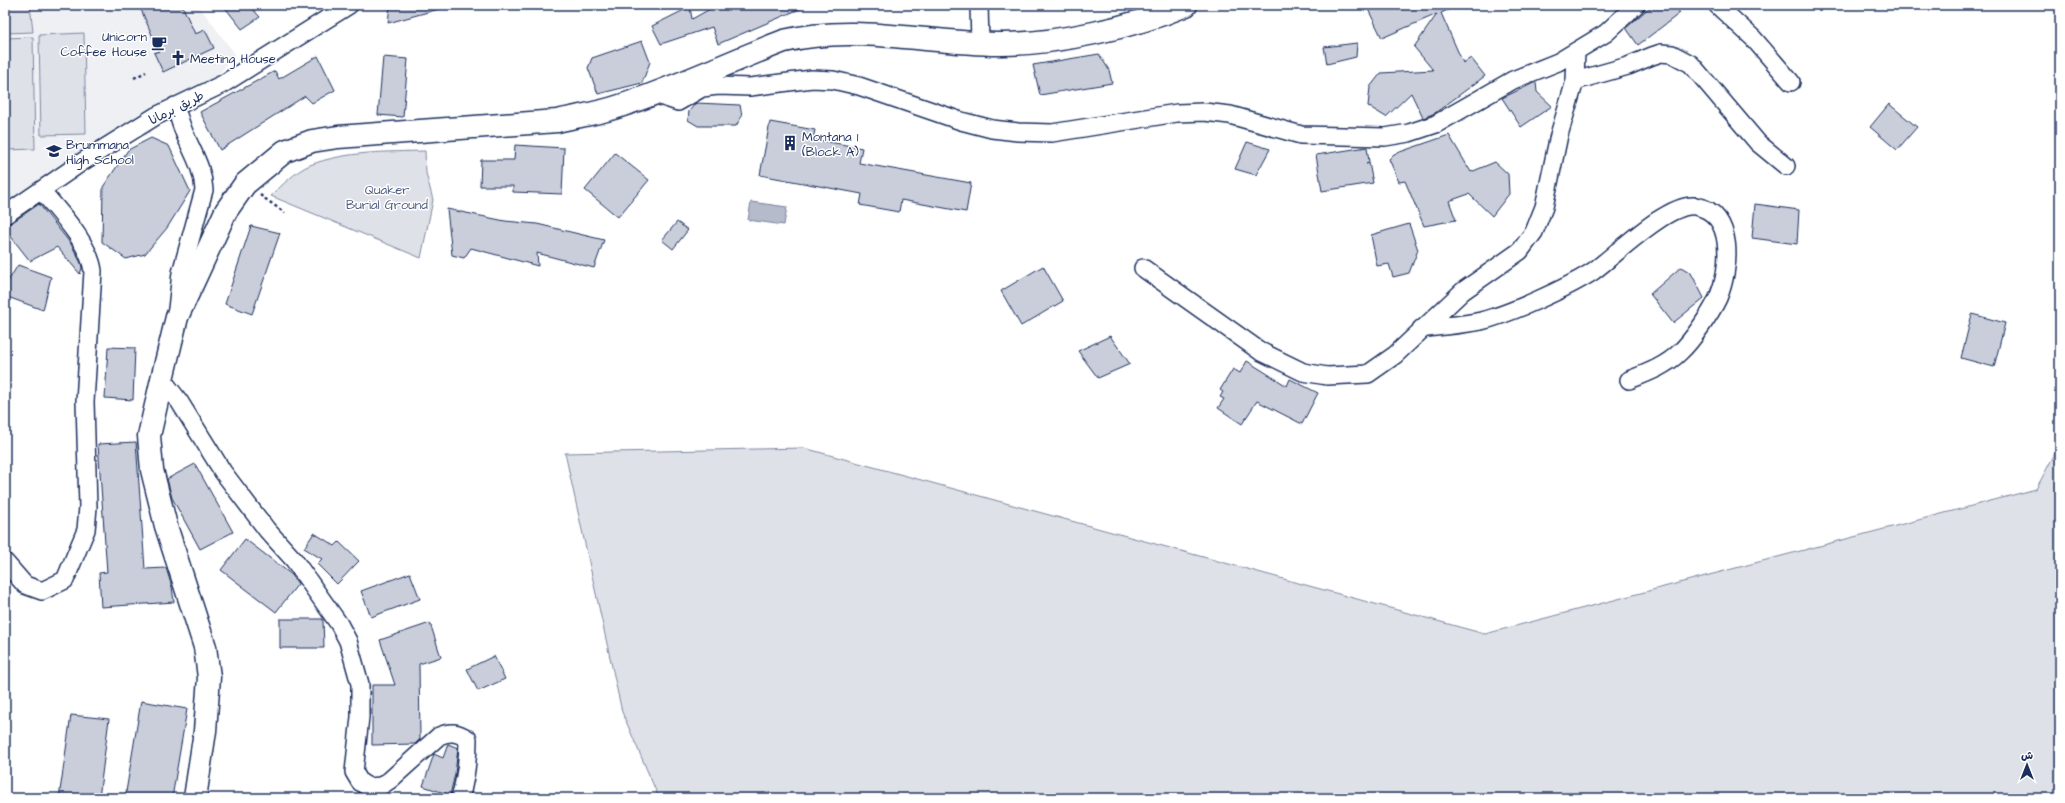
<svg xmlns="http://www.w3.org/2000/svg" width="2065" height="803" font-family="'Architects Daughter','Playpen Sans Arabic',sans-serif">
<rect width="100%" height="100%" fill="#fff"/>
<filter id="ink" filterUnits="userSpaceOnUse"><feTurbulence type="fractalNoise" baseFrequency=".025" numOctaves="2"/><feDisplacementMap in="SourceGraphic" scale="8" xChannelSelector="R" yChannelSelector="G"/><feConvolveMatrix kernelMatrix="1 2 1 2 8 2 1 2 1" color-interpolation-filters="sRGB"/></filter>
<g filter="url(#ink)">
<!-- built -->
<path fill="#eff0f4" d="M5 5H198L235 54 203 94 5 208Z"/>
<!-- green -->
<path fill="#dee1e7" stroke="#7c88a2" d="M5 5H30L33 32 5 33Z
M84 33 86 134 41 135 39 35Z
M33 37 35 149 5 150V38Z
M425 151 426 173 433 200 421 258 271 196C282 185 296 171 310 165 346 151 388 152 425 151Z
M2060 444V798H659L622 712 565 453 804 448 1485 634 2036 489Z"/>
<!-- water -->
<path fill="#b5bbca" stroke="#77839f" d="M751 202 787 207 784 225 748 220Z"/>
<!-- building -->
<path fill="#caceda" stroke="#1b2f5e" d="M139 5H182L195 34 205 30 214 48 163 72 154 53 159 51Z
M223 5H249L260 17 242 29Z
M390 5H438L439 9 388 23Z
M717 5H809L718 44 712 27 661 44 652 26 690 7 692 19Z
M1366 5H1459L1441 13 1463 63 1471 58 1485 76 1435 113 1423 118 1411 93 1386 117 1368 106 1370 87 1381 73 1433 70 1414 47 1437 14 1382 38Z
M1652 5H1674L1680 13 1638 45 1626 28Z
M642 41 650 62 642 83 598 94 588 68 592 58Z
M1357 43 1356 57 1327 64 1324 47Z
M1099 54 1109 70 1112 83 1040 95 1033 65Z
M318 56 335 90 312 103 305 96 220 150 200 112 275 71 279 79Z
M383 57 408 59 403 117 378 115Z
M1536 82 1537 92 1552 106 1521 127 1502 98Z
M696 103 740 105 742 116 736 126H698L688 120 689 111Z
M1889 104 1917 127 1897 150 1870 127Z
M770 122 815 130 813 139 862 148 859 163 971 183 966 212 901 200 899 212 860 205 862 194 760 175Z
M1449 135 1471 172 1495 162 1508 174 1509 194 1492 216 1469 194 1449 201 1456 220 1424 226 1405 181 1399 182 1389 159 1394 154Z
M151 138 169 146 190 191 167 228 145 254 126 259 102 242 103 187 128 150Z
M1247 142 1270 149 1256 175 1235 169Z
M515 145 564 148 562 194 513 192V186H480L481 160H514Z
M1367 147 1369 162 1366 164 1369 163 1373 183 1322 191 1316 155Z
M615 153 649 180 618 217 585 190Z
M39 204 71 244 81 263 82 268 80 274 57 247 30 261 5 229V225L11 223Z
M1755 204 1799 210 1797 244 1752 238Z
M447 209 505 221 537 224 604 240 594 268 537 253 538 266 471 248 464 258 452 255Z
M677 222 688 230 673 249 662 240Z
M1409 224 1418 250 1409 273 1393 277 1389 264 1377 266 1371 235Z
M251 226 280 233 252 314 225 304Z
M18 265 51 277 43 310 5 296V286Z
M1043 266 1063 301 1021 326 1001 291Z
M1681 267 1691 273 1704 298 1673 323 1650 294Z
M1972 314 2005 323 1994 367 1961 358Z
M1110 336 1130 364 1098 378 1078 351Z
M108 347 135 348 133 400 105 398Z
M1247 361 1287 386 1290 379 1318 393 1302 424 1257 401 1242 424 1218 408 1224 399 1220 397 1223 392 1220 390 1233 369 1240 373Z
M136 442 145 569 166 568 172 587 174 602 101 607 99 573 107 572 98 444Z
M195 464 233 532 200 549 172 498 167 479Z
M314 533 335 546 339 542 359 561 337 584 317 564 322 559 304 548Z
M245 539 292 575 298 584 276 612 221 570Z
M410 573 420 599 371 617 361 591Z
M280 619H323L324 648H280Z
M430 623 441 657 419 664 420 739 415 744 372 745V685H395L380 640Z
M494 656 505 679 478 691 467 669Z
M141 701 187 709 172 798H125Z
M71 715 109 719 99 798H59Z
M448 744 458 748 455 774 450 795 423 786 434 754 443 758Z"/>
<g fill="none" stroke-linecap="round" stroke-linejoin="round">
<!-- minor casing -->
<g stroke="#1b2f5e" stroke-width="20">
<path id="minor" d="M979 5 980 43
M1717 5 1753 38 1791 82
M1575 81 1628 66 1652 56 1661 53 1672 54 1691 64 1758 143 1786 166
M654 94 678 102 702 88 718 86 750 87 812 79 833 80 859 86 961 121 992 129 1018 132 1052 133 1177 113 1204 112 1230 115 1301 135 1385 137 1409 133 1436 124 1513 80 1558 62 1606 33 1636 5
M175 106C179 117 182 129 187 139 195 157 203 170 204 190L181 273 177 309
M5 215 82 162 156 116 223 84 349 5
M1143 268 1260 351 1303 372 1327 376 1368 374 1395 355 1463 291 1520 251 1534 232 1544 207 1559 135 1575 81 1576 51
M1421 329C1441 326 1462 325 1481 321 1510 314 1567 288 1592 272 1615 256 1667 203 1695 206 1736 212 1730 270 1718 298 1711 313 1692 341 1680 352 1666 366 1647 373 1629 380
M162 379 179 401 223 472 267 530 294 560 339 624 348 641 360 684V717L354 772 360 782 368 787 381 786 390 780 439 736C450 731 457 732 468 739 468 760 466 778 460 798
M5 562 25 585 42 591 65 580 86 530 88 507 85 402 93 271C89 242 59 212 41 190"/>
</g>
<!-- major casing -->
<g stroke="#1b2f5e" stroke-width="25">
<path id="major" d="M195 798 205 731 209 677 205 647 166 526 152 470 149 436 162 379 177 317 226 211 245 184 285 151 312 141 338 137 557 121C578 116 600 113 620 106 675 88 729 62 784 41 854 24 926 43 997 44 1054 45 1134 27 1186 5"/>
</g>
<!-- path -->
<path stroke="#1b2f5e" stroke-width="2.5" stroke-dasharray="3 3" stroke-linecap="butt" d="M134 78 146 72
M260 195 285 213"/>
<!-- minor -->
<use href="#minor" stroke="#fff" stroke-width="17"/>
<!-- major -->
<use href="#major" stroke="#fff" stroke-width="22"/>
</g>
</g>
<!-- icons -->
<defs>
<g id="cafe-bare" transform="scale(1.2)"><path d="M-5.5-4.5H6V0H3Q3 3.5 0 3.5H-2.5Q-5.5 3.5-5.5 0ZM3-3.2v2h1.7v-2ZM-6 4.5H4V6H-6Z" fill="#1b2f5e" stroke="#fff" stroke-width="2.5" paint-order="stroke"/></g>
<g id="church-bare" transform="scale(1.2)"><path d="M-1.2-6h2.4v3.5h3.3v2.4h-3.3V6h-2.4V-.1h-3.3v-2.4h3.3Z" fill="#1b2f5e" stroke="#fff" stroke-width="2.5" paint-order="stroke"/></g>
<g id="building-bare" transform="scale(1.2)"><path d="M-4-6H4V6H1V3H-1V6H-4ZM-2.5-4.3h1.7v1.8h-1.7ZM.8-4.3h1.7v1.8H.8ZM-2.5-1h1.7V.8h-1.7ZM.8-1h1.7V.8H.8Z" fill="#1b2f5e" stroke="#fff" stroke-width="2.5" paint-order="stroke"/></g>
<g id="school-bare" transform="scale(1.2)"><path d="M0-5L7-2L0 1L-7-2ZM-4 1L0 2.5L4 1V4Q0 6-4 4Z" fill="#1b2f5e" stroke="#fff" stroke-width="2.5" paint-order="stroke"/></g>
</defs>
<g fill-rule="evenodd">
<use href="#cafe-bare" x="159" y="43"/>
<use href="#church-bare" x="178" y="58"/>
<use href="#building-bare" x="790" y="143"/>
<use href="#school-bare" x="54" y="151"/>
</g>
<g text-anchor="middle" stroke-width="3" stroke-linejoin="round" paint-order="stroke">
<!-- poi labels -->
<g font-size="13" fill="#1b2f5e" stroke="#fff" text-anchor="start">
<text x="147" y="41" text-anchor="end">Unicorn<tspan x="147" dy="15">Coffee House</tspan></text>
<text x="190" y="63">Meeting House</text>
<text x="802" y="141">Montana 1<tspan x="802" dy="15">(Block A)</tspan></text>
<text x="66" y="149">Brummana<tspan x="66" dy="15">High School</tspan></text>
</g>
<!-- street labels -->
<g font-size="13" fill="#1b2f5e" stroke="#fff">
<text transform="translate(176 107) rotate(-27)" y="5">طريق برمانا</text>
</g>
<!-- park labels -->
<g font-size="13" fill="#4c5c80" stroke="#fff">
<text x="387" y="194">Quaker<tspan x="387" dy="15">Burial Ground</tspan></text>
</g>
</g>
<!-- margin -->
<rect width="2065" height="803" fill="none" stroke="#fff" stroke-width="20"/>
<rect x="10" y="10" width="2045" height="783" fill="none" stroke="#1b2f5e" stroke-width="1.5" filter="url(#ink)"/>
<!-- north arrow -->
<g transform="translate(2027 765)" stroke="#ffffff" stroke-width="3" paint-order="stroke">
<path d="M0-3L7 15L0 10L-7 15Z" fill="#1b2f5e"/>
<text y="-6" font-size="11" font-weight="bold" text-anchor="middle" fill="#1b2f5e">ش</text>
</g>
</svg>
